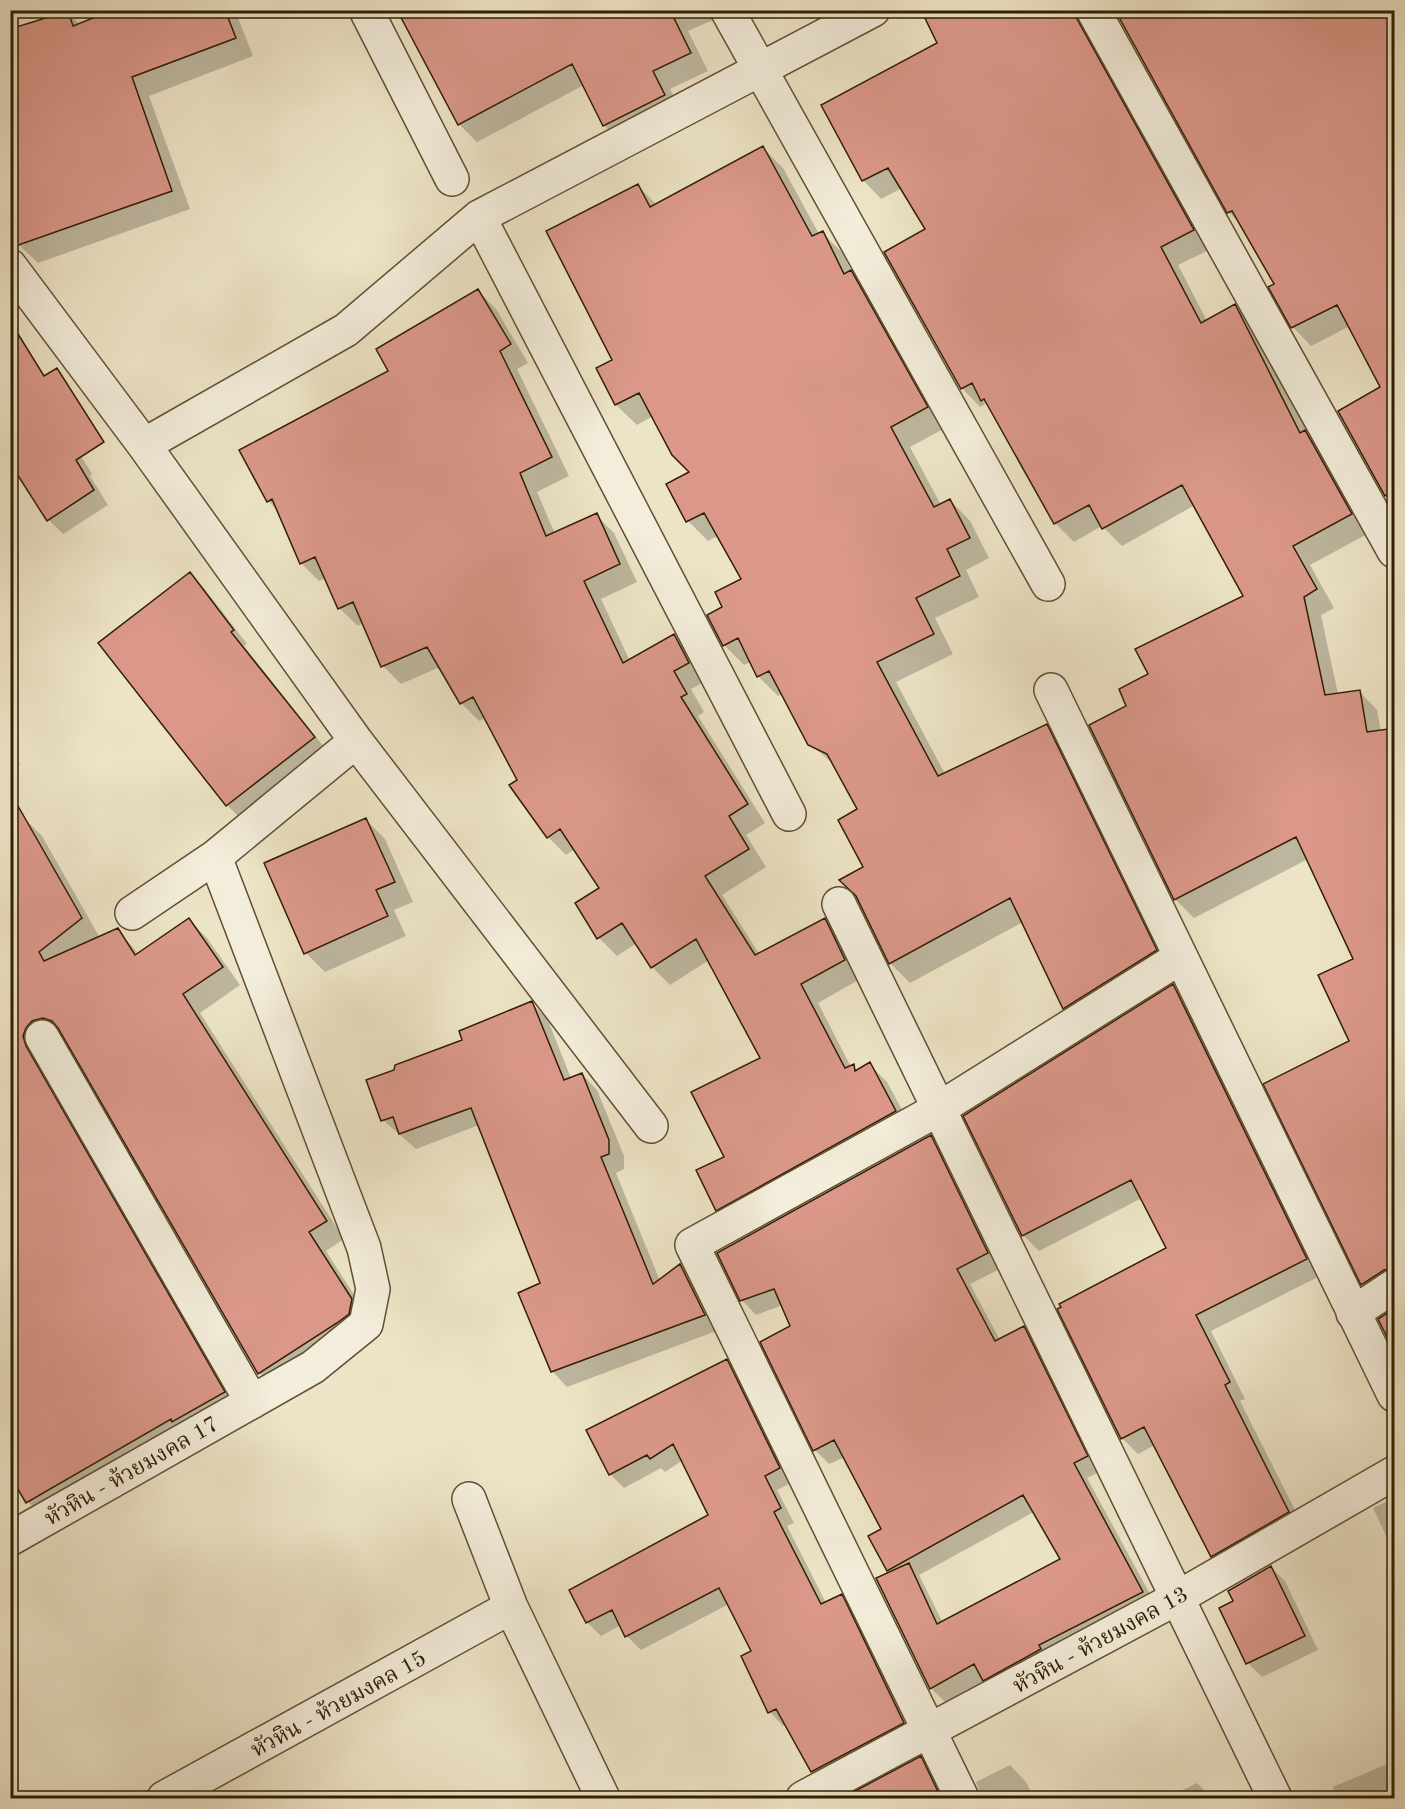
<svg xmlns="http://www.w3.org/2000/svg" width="1405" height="1809" font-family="'Old Standard TT','Noto Serif Thai',serif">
<rect width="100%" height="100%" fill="#ede4c7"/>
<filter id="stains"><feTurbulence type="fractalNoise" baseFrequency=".00333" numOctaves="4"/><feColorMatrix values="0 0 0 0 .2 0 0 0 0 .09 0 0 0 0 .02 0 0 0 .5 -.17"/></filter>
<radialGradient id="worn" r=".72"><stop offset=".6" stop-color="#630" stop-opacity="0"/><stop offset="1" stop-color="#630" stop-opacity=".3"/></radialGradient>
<!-- shadow -->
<path fill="#0003" fill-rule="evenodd" d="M10 10 17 29 68 13 80 25 118 10H235L253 56 149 96 190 209 38 263 19 245 10 220Z
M397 10H708L713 20 688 31 708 71 670 89 682 113 622 143 604 125 584 85 477 142 459 124Z
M944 10H1084L1211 249 1178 265 1207 321 1235 306 1253 324 1310 437 1323 450 1369 533 1310 565 1334 608 1321 615 1338 694 1359 691 1377 710 1381 731H1388L1394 738V1295L1381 1302 1363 1284 1265 1084 1351 1042 1355 960 1308 859 1194 918 1175 899 1091 725 1128 706 1150 675 1245 596 1195 505 1122 546 1102 526 1074 542 1055 523 992 410 986 403 980 407 962 388 927 230 902 188 881 199 863 180 939 44Z
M1116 10 1394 197V504L1386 495 1340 412 1382 388 1350 326 1311 346 1293 327 1276 284 1242 226 1229 212Z
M763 148 783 168 819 234 822 233 843 253 853 274 871 292 947 427 910 447 941 505 950 500 970 521 989 558 966 570 979 597 935 618 953 654 896 682 945 774 1046 726 1066 746 1176 971 1084 1028 1064 1008 1023 922 910 983 890 963 865 868 859 810 837 767 810 744 783 694 778 696 758 676 751 662 744 665 724 645V607L743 580 718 536 708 541 688 521 691 472 653 416 637 425 616 405 598 369 614 360 638 186 657 205Z
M478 291 496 309 528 363 517 369 569 476 537 492 555 534 596 515 614 533 637 582 601 599 630 661 674 636 692 654 706 681 691 689 704 712 698 716 765 823 746 835 766 867 722 895 760 955 825 920 843 938 862 978 818 1003 851 1067 858 1070 869 1064 887 1082 913 1130 735 1228 717 1210 726 1158 762 1058 709 960 670 985 652 967 637 943 617 956 599 938 601 889 575 849 566 855 548 837 511 786 519 780 486 718 479 721 461 703 440 667 401 684 383 666 364 623 358 626 339 608 326 578 319 581 301 563 280 513 268 501 390 371Z
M10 341 92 474 90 476 108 505 63 534 49 520Z
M190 574 204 588 247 644 244 646 328 752 241 819 227 805Z
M10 748 20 764 10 770Z
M24 818 42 836 100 938 117 930 139 954 189 920 207 938 240 985 200 1013 344 1239 326 1251 369 1318 277 1391 259 1373 65 1037 50 1039 242 1411 46 1520 28 1502 10 1473Z
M366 820 385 839 413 902 394 910 406 936 325 972 306 953Z
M1173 986 1189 1002 1322 1275 1211 1331 1245 1399 1240 1401 1304 1528 1228 1572 1212 1556 1155 1445 1138 1454 1122 1438 1168 1248 1142 1198 1039 1251 1023 1235Z
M531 1003 547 1018 571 1078 582 1074 597 1090 624 1156V1169L616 1173 660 1281 680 1266 695 1281 719 1330 567 1387 552 1371 542 1284 479 1125 416 1149 383 1120 464 1041Z
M930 1137 945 1151 1002 1268 970 1284 1000 1340 1024 1328 1038 1342 1101 1471 1087 1478 1157 1607 999 1694 985 1680 945 1702 931 1688 888 1570 883 1530 845 1457 829 1464 815 1450 792 1327 783 1305 756 1315 742 1300 719 1253ZM1034 1512 1062 1559 943 1623 919 1575Z
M726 1361 740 1374 793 1482 777 1490 794 1523 787 1526 826 1603 841 1596 855 1610 917 1737 826 1785 812 1772 787 1725 783 1726 770 1712 743 1657 753 1652 729 1604 641 1650 627 1636 621 1625 601 1636 587 1622 710 1515 683 1460 665 1472 661 1468 624 1488 610 1474Z
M1394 1498V1553L1373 1508Z
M1271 1567 1285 1581 1318 1650 1262 1677 1248 1663 1235 1602Z
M1394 1675V1696L1386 1680Z
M920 1758 937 1775 949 1798H845Z
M1394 1761V1798H1337L1333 1787Z
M1010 1765 1026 1782 1034 1798H982L976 1782Z
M1197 1783 1212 1798H1166Z"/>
<!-- building -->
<path fill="#db988a" stroke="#311d00" stroke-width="1.5" d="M113 10H225L236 38 132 77 172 191 10 248V29L68 11 73 26Z
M397 10H670L691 53 653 71 665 95 603 126 572 64 458 125Z
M921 10H1074L1077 19 1194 230 1161 247 1201 323 1235 304 1300 433 1305 430 1352 514 1293 546 1317 589 1304 597 1325 695 1360 690 1367 732 1388 729 1395 777V1268L1384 1270 1361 1285 1263 1084 1349 1041 1318 975 1353 959 1296 837 1174 900 1089 725 1126 706 1119 689 1148 674 1135 649 1243 596 1182 485 1102 529 1089 505 1054 524 984 399 981 401 972 383 961 389 884 252 925 229 888 168 862 181 821 105 937 43Z
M1115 10H1395V491L1385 496 1338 411 1380 387 1337 305 1291 328 1268 287 1274 284 1232 211 1227 213Z
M763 146 812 236 823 231 844 274 851 270 928 407 891 427 934 507 950 499 970 538 947 549 960 576 916 598 934 634 877 662 938 776 1047 724 1157 950 1063 1009 1010 898 889 964 856 896 839 880 863 867 838 820 857 809 827 754 808 745 769 671 757 677 738 638 723 646 707 615 722 607 715 592 741 579 704 513 686 522 666 484 689 472 672 455 639 393 615 405 596 368 612 360 546 231 638 184 650 207Z
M478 289 511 344 500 351 552 457 520 473 546 536 597 513 620 564 584 581 623 663 674 634 689 663 674 671 687 694 681 697 748 804 729 816 749 849 705 876 755 955 825 918 845 960 801 984 845 1068 854 1064 855 1071 870 1062 896 1111 716 1211 696 1170 724 1157 691 1092 760 1058 696 939 651 968 622 923 597 939 575 903 599 888 560 829 547 838 509 785 517 780 473 697 460 704 427 647 381 667 353 602 338 609 315 557 300 564 272 499 267 502 239 450 388 371 376 349Z
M10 321 44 376 57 368 104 442 76 460 94 490 47 521 10 463Z
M190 572 234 630 231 632 315 737 226 806 98 643Z
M10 792 82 918 39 952 44 961 118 928 135 955 189 918 223 967 183 994 327 1221 309 1232 352 1299 349 1314 337 1323 258 1374 58 1028 52 1021 43 1018 32 1021 26 1028 23 1036 26 1046 225 1392 172 1422 171 1419 26 1503 10 1476Z
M366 818 395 882 376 890 388 916 304 954 264 863Z
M1173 984 1307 1259 1196 1315 1230 1382 1225 1385 1289 1512 1211 1557 1144 1427 1121 1439 1057 1309 1061 1307 1059 1304 1166 1248 1131 1180 1022 1236 963 1116Z
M532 1001 564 1080 582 1073 609 1140V1154L601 1157 653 1284 680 1264 705 1315 551 1372 518 1293 540 1283 471 1108 399 1134 393 1117 381 1121 366 1080 394 1070 395 1065 462 1040 459 1031Z
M931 1135 988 1253 957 1269 995 1341 1024 1326 1088 1456 1074 1463 1143 1592 1039 1645 1041 1649 983 1681 974 1664 930 1689 876 1578 909 1563 937 1624 1060 1559 1023 1495 887 1571 868 1536 881 1529 834 1440 813 1451 760 1342 790 1326 774 1289 740 1301 717 1253Z
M1395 1308V1353L1378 1319Z
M727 1359 780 1468 765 1476 781 1508 774 1512 821 1604 842 1594 904 1723 811 1772 776 1709 768 1713 741 1656 751 1651 719 1588 625 1637 612 1610 586 1623 569 1590 708 1515 673 1444 650 1459 647 1455 609 1475 586 1430Z
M1271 1566 1305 1636 1246 1664 1219 1608 1233 1601 1228 1591Z
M921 1756 941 1798H842Z"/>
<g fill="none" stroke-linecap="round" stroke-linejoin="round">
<!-- minor casing -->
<g stroke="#604f32" stroke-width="36">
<path id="minor" d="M366 10 452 179
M727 10 1048 584
M1093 10 1394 551
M479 217 789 814
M10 266 144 445 356 741 651 1126
M144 445 346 330 479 217 873 10
M1051 690 1394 1395
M839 904 1275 1798
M132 913 215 857
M42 1037 252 1402
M1353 1313 1394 1286
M469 1499 511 1607 603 1798
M10 1539 313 1367 366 1324 373 1289 364 1248 215 857 356 741
M164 1798 511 1607
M803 1798 1177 1598 1394 1473
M962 1798 692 1245 937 1110 1181 957"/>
</g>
<!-- minor -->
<use href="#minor" stroke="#f3eddb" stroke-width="33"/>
</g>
<g text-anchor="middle" stroke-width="6" stroke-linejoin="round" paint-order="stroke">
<!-- street labels -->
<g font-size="22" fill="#311d00" stroke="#f3eddb">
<text transform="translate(131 1470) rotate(-30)" y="8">หัวหิน - ห้วยมงคล 17</text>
<text transform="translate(1100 1639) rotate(-29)" y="8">หัวหิน - ห้วยมงคล 13</text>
<text transform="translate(338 1703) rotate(-29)" y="8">หัวหิน - ห้วยมงคล 15</text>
</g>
</g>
<!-- margin -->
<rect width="1405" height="1809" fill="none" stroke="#ede4c7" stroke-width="36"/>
<rect x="12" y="12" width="1381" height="1785" fill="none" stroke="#311d00" stroke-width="3"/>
<rect x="18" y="18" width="1369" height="1773" fill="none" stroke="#311d00" stroke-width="1.5"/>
<rect width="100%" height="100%" filter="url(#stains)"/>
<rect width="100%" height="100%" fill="url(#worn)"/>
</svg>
